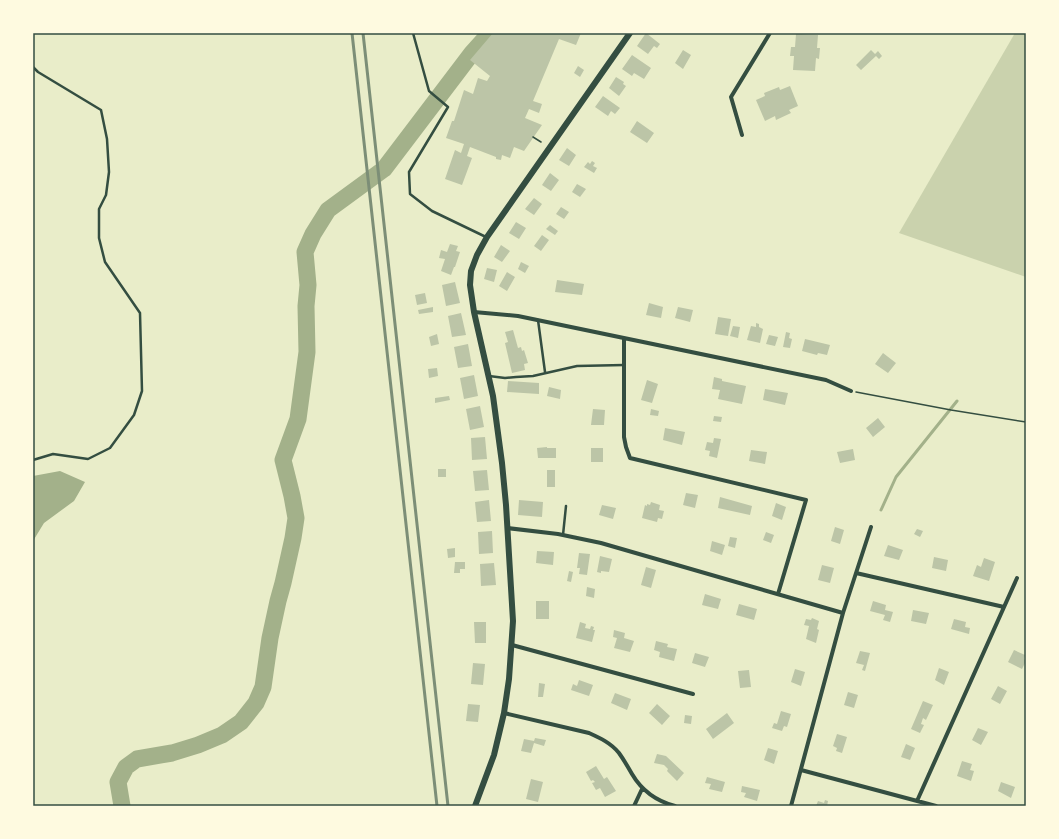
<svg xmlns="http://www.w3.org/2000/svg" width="1059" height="839" font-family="'Space Grotesk',sans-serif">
<rect width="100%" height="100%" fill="#e9edc9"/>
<!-- green -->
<path fill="#cad2ad" d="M1015 33H1026V277L899 233Z"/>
<!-- water -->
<path fill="#a3b18a" d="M60 471 85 482 74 501 44 523 33 541V476Z"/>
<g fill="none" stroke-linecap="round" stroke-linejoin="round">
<!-- stream -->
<path stroke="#a3b18a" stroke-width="3" d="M881 510 896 477 957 401"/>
<!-- river -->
<path stroke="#a3b18a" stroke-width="17" d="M122 806 118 782 126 767 137 759 172 753 198 745 222 735 241 722 256 703 263 687 270 638 278 601 283 583 293 538 296 518 292 496 283 460 298 419 307 352 306 306 308 285 305 252 313 234 328 210 384 169 472 53 490 33"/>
</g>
<!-- building -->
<path fill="#bcc5a7" d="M493 33H581L576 45 559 39 533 101 542 104 539 113 529 109 525 118 542 125 524 151 514 147 510 158 502 155 501 160 496 159V157L470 147 467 156 472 158 462 185 445 179 455 150 461 153 464 144 446 138 452 121H454L464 90 473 94 478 78 487 81 490 76 470 60Z
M646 33 660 44 657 48 654 46 648 54 637 46Z
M796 34 818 35 817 48H820L819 59 816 58 815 71 793 70 794 56H790L791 47H795Z
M683 50 691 55 683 69 675 63Z
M871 50 875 54 878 51 882 56 879 59 876 56 861 70 856 65Z
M632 55 651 68 644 79 634 73 632 76 622 69Z
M578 66 584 70 580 77 574 73Z
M616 77 624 82 623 84 626 86 619 96 609 88Z
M790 86 798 106 789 110 791 113 776 120 775 116 765 121 756 100 765 96 764 93 779 87 780 90Z
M603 96 620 108 615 114 611 111 608 116 595 107Z
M637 121 654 133 647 143 630 132Z
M567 148 576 155 569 166 559 160Z
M592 161 595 163 593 166 597 168 594 173 584 167 588 162 590 164Z
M550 173 559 180 551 191 542 185Z
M577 184 586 189 580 197 572 192Z
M534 198 542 204 534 215 525 209Z
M561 207 569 212 564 219 556 214Z
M516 222 526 228 519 239 509 233Z
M550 225 558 231 555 235 546 229Z
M542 235 549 240 541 251 534 246Z
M450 244 458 246 456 251 460 252 455 267H454L451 275 441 271 445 259 439 258 441 250 447 252Z
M501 245 510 251 502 262 494 257Z
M521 262 529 266 525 273 518 269Z
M487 268 497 270 494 282 484 279Z
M507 272 515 277 507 291 499 286Z
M557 280 584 284 582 295 555 292Z
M455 282 460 303 446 306 442 285Z
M425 293 427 303 417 305 415 295Z
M649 303 663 307 661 318 646 315Z
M433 307V312L419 314 418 310Z
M678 307 693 310 690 322 675 318Z
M461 313 466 335 452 337 448 316Z
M718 317 731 319 728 336 715 334Z
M756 323 759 324V327L763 329 760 343 747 340 751 326 756 327Z
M733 326 740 327 738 338 730 336Z
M513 330 518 348 521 347 522 351 524 350 528 363 524 364 525 370 512 373 505 343 508 342 505 332Z
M786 332 790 333 789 338 792 339 790 348 783 347Z
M437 334 439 344 431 346 429 337Z
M769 335 778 337 775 346 766 344Z
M805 339 830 345 827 355 818 353 817 355 802 351Z
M468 344 472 366 458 368 454 347Z
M883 353 896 363 888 373 875 364Z
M437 368 438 376 429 378 428 369Z
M474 375 478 396 464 399 460 378Z
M714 377 722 379V381L746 386 742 404 718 399 720 390 712 389Z
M647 380 658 384 652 403 641 400Z
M508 381 539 383V394L507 392Z
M549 387 561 390 560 399 547 396Z
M765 389 788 393 785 405 763 400Z
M449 396 450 400 435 403V398Z
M480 406 484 427 470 430 466 409Z
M593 409 605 410 604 425H591Z
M651 409 659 411 658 416 650 415Z
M714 416 722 417 721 422 713 421Z
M878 418 885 427 873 437 866 428Z
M665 428 685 432 682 445 663 440Z
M485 437 487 459 472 460 471 438Z
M714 438 721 439 717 458 709 456 710 451 705 450 707 442 713 443Z
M547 447V448H556V458H538L537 448Z
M591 448H603V462H591Z
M853 449 855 460 840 463 837 452Z
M751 450 767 452 765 464 749 461Z
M438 469H446V477H438Z
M487 470 489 490 475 491 473 471Z
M547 470H555V487H547Z
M686 493 698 495 695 508 683 505Z
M720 497 752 506 750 515 718 508Z
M489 500 491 521 477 522 475 502Z
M519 500 543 502 542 517 518 515Z
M651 502 660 505 659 510 664 511 662 519 658 518 657 522 642 518 645 505 647 506V504L650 505Z
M776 503 786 507 782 520 772 516Z
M602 505 616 508 613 519 599 515Z
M835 527 844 530 840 544 831 541Z
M917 529 923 531 920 537 914 534Z
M492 531 493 553 479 554 478 532Z
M766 532 774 535 771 543 763 540Z
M730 537 737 538 735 548 728 546Z
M712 541 725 545 722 555 710 551Z
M888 545 903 550 899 560 884 556Z
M455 548V557L448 558 447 549Z
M537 551 554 552 553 565 536 563Z
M579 553 590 554 587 575 579 574 580 568H577Z
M600 556 612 559 609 572 601 571V573L597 572Z
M934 557 948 560 946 571 932 568Z
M984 558 995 562 989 581 973 576 977 565 981 567Z
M455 562H465V569H460V573H454Z
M494 563 496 585 481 586 480 564Z
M822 565 834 568 830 583 818 580Z
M646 567 656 570 651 588 641 585Z
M569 571 573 572 571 582 567 581Z
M587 587 595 589 594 598 586 596Z
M705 594 721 599 718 609 702 605Z
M536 601H549V619H536Z
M873 601 886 605 885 610 893 612 890 622 883 620 885 615 870 611Z
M739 604 757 609 754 620 736 615Z
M913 610 929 613 926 624 911 621Z
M812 618 819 621 817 629 819 630 816 643 806 639 809 626 804 625 806 619 811 620Z
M954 619 966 622 965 627 970 628 969 634 951 629Z
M474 622H486V643H475Z
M580 622 586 624 585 628 590 629 591 626 594 627 593 630H595L592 642 576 638Z
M614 630 625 633 624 638 634 641 630 652 614 648 617 638 613 637Z
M656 641 668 644 667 647 677 649 674 661 659 657 660 652 654 650Z
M1014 650 1025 655 1024 659 1026 661 1022 669 1008 662Z
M860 651 870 653 865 671 862 670 864 665 856 663Z
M695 653 709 657 705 667 692 663Z
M473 663 485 664 483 685 471 684Z
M939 668 949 672 944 685 935 680Z
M795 669 805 672 801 686 791 682Z
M749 670 751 687 740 688 738 671Z
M579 680 593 685 589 696 571 690 573 684 577 686Z
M539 683 545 684 543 697H538Z
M998 686 1007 691 1000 704 991 699Z
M848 692 858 695 854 708 844 705Z
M615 693 631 699 627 710 611 703Z
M923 701 933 705 926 720 923 718 921 724 924 725 920 733 911 729Z
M468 704 480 705 478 722 466 721Z
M657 704 670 716 662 725 649 713Z
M781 711 791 714 787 727 784 726 782 731 772 728 774 723 777 724Z
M727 713 734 723 713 739 706 729Z
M685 715 692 716 691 724 684 723Z
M978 728 988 732 981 745 972 740Z
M837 734 847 737 842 753 836 751 837 748 833 746Z
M535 738 546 740 544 746 534 743 531 753 521 751 524 739 534 741Z
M906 744 915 748 910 760 901 757Z
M768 748 778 751 774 764 764 760Z
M657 754 666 756 684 773 677 781 667 771 668 769 664 765 654 763Z
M962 761 972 764 970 770 974 771 971 781 957 776Z
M596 766 604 779 607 777 616 791 605 797 600 788 596 790 592 783 595 782 593 780 591 781 586 772Z
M707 777 725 782 722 792 709 789 711 784 705 783Z
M531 779 543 782 538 802 526 799Z
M1001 782 1015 787 1011 798 998 791Z
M742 786 760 790 757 801 744 797 746 793 741 792Z
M825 800 828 801 827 806H816L818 801 824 803Z"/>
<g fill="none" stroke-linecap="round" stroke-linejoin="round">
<!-- path -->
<path stroke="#344e41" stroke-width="1.5" d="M533 137 541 142
M856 392 951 410 1026 422"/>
<!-- service -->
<path stroke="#344e41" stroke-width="2.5" d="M413 33 429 91 448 107 409 172 410 194 432 211 486 237
M33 67 38 72 101 110 107 139 109 172 106 195 99 209V238L105 262 140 313 142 391 134 415 110 448 88 459 53 454 33 460
M538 320 545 372
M489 376 505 378 516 377 533 376 577 366 624 365
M563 535 566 506"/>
<!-- minor -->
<path stroke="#344e41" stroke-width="4" d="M742 135 731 97 770 33
M474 312 518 316 826 380 851 391
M624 338V437L626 447 630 458 806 500 778 594
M507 528 558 534 601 543 843 613
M856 573 1004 607
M512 645 693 694
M504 713 589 733C600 738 611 743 619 753 624 760 628 767 632 774 642 791 656 801 675 806
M801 770 936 806
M917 801 1017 578
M634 806 642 789
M791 806 843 613 871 527"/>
<!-- secondary -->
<path stroke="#344e41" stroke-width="6" d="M475 806 494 755 504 713 509 679 513 621 506 505 502 463 493 396 474 312 470 285 471 271 477 255 487 237 630 33"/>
<!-- rail -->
<path stroke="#7c8e77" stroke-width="3" d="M352 33 437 806
M363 33 448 806"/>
</g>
<!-- border -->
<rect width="1059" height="839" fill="none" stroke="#fefae0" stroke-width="68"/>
<rect x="34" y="34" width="991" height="771" fill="none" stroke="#344e41" stroke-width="1.5"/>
</svg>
